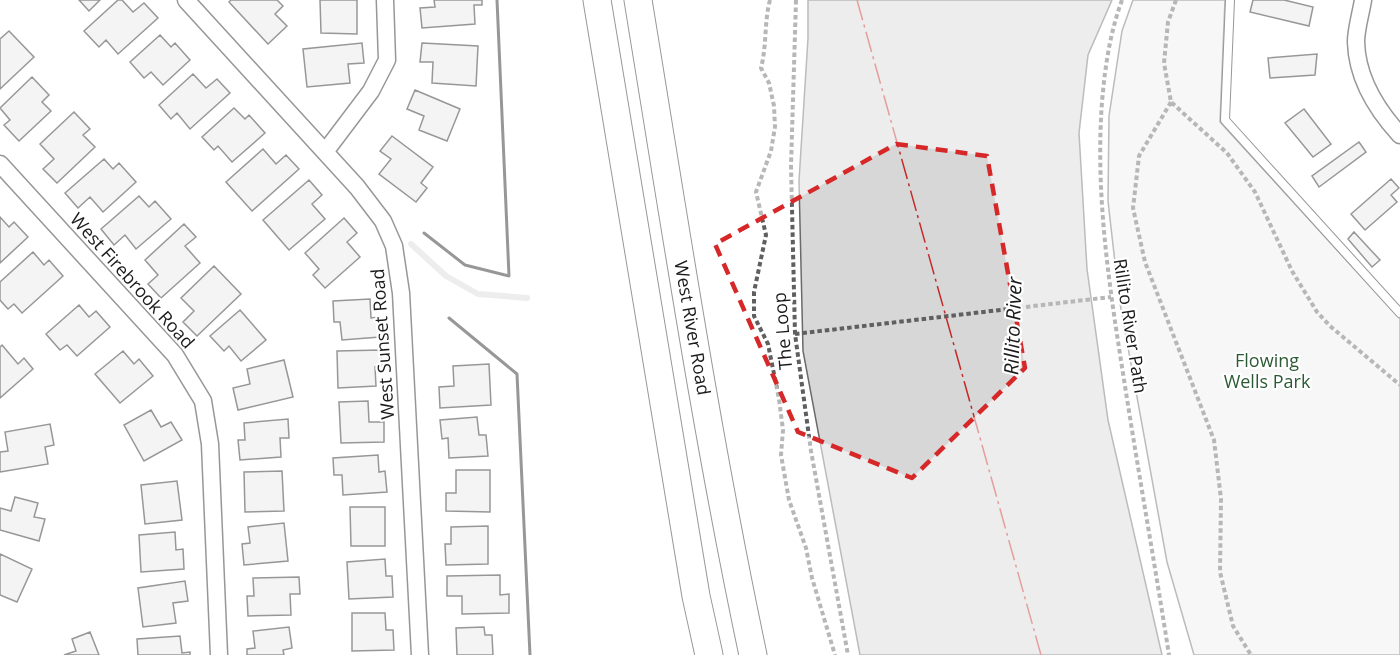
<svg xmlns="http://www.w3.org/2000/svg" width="1400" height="655" font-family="'Open Sans',sans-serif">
<rect width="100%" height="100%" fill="#fff"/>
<!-- built -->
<path fill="#ededed" stroke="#6a6a6a" stroke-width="1.5" d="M1133 0H1225L1220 122 1400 319V655H1194L1167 562 1119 298 1108 201 1109 116 1122 31Z"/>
<!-- water -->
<path fill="#d7d7d7" stroke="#6a6a6a" stroke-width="1.5" d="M808 0H1112L1088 55 1079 133 1087 269 1108 420 1162 655H860L803 351 799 181 808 38Z"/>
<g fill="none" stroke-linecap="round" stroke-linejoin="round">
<!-- stream -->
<path stroke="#d7d7d7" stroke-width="6" d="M411 244 446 276 478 294 527 298"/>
</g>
<!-- building -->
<path fill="#e6e6e6" stroke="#1a1a1a" stroke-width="1.5" d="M79 0H100L89 11Z
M118 0H122L133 12 144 3 158 18 118 54 106 40 99 47 84 31Z
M231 0H277L283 6 275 14 287 26 268 44 229 2Z
M320 0H357V34L321 33Z
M434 0H482V5H474L475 24 422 28 420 8 435 7Z
M1253 0H1284L1313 7 1309 26 1250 12Z
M9 31 34 57 0 89V39Z
M160 35 171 47 175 43 190 60 163 85 151 72 144 78 130 62Z
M362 43 364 63 348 64 350 83 307 87 303 49Z
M422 43 478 46 476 86 432 83 433 62H420Z
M1317 54 1315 75 1270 78 1268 58Z
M193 74 206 88 217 79 230 93 190 129 177 113 171 119 159 105Z
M32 77 49 95 42 102 51 111 19 141 4 125 10 120 0 108Z
M415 90 460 109 447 141 419 130 424 116 407 109Z
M234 108 245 119 249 115 265 133 232 162 218 146 214 150 202 137Z
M1304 109 1331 144 1313 157 1285 123Z
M74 112 90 129 83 135 95 147 57 183 43 169 54 159 40 144Z
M392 136 433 167 421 183 427 188 416 202 379 174 391 159 380 151Z
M1359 142 1366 152 1319 187 1312 176Z
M263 149 276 164 286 155 299 169 252 211 226 182Z
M104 159 113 169 119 163 136 182 103 212 90 197 78 208 65 193Z
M1391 179 1399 188 1391 195 1397 202 1365 230 1351 214Z
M309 180 322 195 312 204 325 219 289 250 263 220Z
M139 196 149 207 155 201 171 219 136 249 125 235 114 245 101 229Z
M0 217 9 227 14 222 28 237 0 263Z
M344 218 357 233 347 242 360 257 325 288 313 275 319 269 305 253Z
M184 224 196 237 185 246 200 263 161 298 148 284 158 275 145 260Z
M1354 232 1380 260 1372 267 1348 239Z
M33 252 44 265 49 260 63 276 22 313 14 304 8 309 0 300V282Z
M214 266 241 294 197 336 183 322 194 311 181 298Z
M370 299 371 318 378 317 380 337 342 340 340 322H334L333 301Z
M79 305 89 317 96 311 110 327 77 356 67 345 60 350 46 334Z
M240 310 266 340 241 361 229 346 224 351 210 336Z
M2 345 18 364 24 358 33 369 0 398V347Z
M381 350 382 366 375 367 376 386 338 388 337 351Z
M123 351 134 364 139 359 153 376 120 403 95 374Z
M284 360 293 397 238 410 233 388 250 384 247 369Z
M489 364 491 405 440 408 439 387 454 386 453 366Z
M368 401 369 422H384V442L341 443 339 402Z
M151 410 161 427 171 422 182 440 144 461 124 425Z
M477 417 479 435H486L488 456 449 458 448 438 442 439 440 420Z
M288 419 289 438H280L281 457 240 460 238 440H245L244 423Z
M50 424 54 445 45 447 48 464 0 472V452L8 451 5 432Z
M378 455 379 472 385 471 387 492 343 495 342 475H334L333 458Z
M456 470H490V512L446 511V493H456Z
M282 471 284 511 245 512 244 472Z
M177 481 182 520 145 524 141 485Z
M15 497 38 503 34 517 45 519 39 541 0 530V508L11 511Z
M350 507H385V546H351Z
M284 523 288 561 244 565 242 544 250 543 248 527Z
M488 526V564L446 565 445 544H451V527Z
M175 532 176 550 183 549 184 569 141 572 139 535Z
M0 554 32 569 17 602 0 595Z
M385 559 386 576H392L393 597 349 599 347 562Z
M500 575V595L509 594V613L462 614V596H447V576Z
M299 577 300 594H290L291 615 248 616 247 596H254L253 578Z
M185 581 188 601 173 603 176 623 143 627 138 588Z
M352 613H385L386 630H393L394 650 352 651Z
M289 627 292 648 283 650 284 655H247V649L255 648 253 631Z
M484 627 485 635H492L493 655H457L456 628Z
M90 632 99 655H64L76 651 72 639Z
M180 636 182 653 190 652V655H138L137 639Z"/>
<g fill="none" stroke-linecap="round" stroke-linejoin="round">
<!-- lane casing -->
<g stroke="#1a1a1a" stroke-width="10">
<path id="lane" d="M1230 0 1225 120 1400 313"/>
</g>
<!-- street casing -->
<g stroke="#1a1a1a" stroke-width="19">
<path id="street" d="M186 0 357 187 383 221 394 246 401 293 420 655
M1363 0C1361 13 1356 29 1356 42 1357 78 1377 110 1400 135
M325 152 371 91 387 60 385 0
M0 164 175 355 203 401 210 444 219 655"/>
</g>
<!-- primary casing -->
<g stroke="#1a1a1a" stroke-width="29">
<path id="primary" d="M597 0 696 596 709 655
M638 0C674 219 707 438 753 655"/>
</g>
<!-- path -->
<path stroke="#5f5f5f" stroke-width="4" stroke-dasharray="4.5 3" stroke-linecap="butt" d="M770 0C764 22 767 45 761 68L769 83 774 106 775 127 771 151 756 192 766 235 754 292V316L768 344 779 399 783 430 781 455 789 500 806 548 812 578 835 655
M796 0 791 166 795 334 811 451 848 655
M1122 0C1110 33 1105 66 1102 102 1095 198 1110 291 1125 386 1139 476 1155 565 1169 655
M1176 0 1168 22 1164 63 1171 102 1227 153 1255 192 1292 271 1317 312 1330 326 1400 385
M1171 102 1139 156 1133 208 1145 262 1214 440 1221 499 1220 572 1233 626 1251 655
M795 334 1111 297"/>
<!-- lane -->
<use href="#lane" stroke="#fff" stroke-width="8"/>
<!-- street -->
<use href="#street" stroke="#fff" stroke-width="16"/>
<!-- primary -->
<use href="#primary" stroke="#fff" stroke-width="27"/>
<!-- wall -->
<path stroke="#1a1a1a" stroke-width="3" d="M424 233 465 265 509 276 497 0
M449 318 517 374 530 655"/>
<!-- power -->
<path stroke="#c62828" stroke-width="1.5" stroke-dasharray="21 4.5 3 4.5" stroke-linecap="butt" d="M857 0 1041 655"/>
</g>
<!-- marked area -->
<path d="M0 0H1400V655H0ZM896 144 987 156 1025 368 912 478 798 432 715 244Z" fill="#fff" fill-opacity=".55" fill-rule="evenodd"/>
<path fill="none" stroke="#d62828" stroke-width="4.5" stroke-dasharray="12 8" stroke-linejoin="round" d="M896 144 987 156 1025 368 912 478 798 432 715 244Z"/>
<g text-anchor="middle" stroke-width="4.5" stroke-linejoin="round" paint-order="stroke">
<!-- street labels -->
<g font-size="18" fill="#1a1a1a" stroke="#fff">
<text transform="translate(132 281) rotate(48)" y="6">West Firebrook Road</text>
<text transform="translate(1130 326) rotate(81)" y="6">Rillito River Path</text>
<text transform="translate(692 328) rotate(80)" y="6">West River Road</text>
<text transform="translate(783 331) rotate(-95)" y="6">The Loop</text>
<text transform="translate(383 344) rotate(-94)" y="6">West Sunset Road</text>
</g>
<!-- park labels -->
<g font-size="18" fill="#2b5a34" stroke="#fff">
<text x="1267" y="367">Flowing<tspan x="1267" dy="21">Wells Park</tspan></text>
</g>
<!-- water labels -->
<g font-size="20" font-style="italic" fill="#1a1a1a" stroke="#fff">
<text transform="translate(1013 326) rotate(-88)" y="7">Rillito River</text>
</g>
</g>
</svg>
